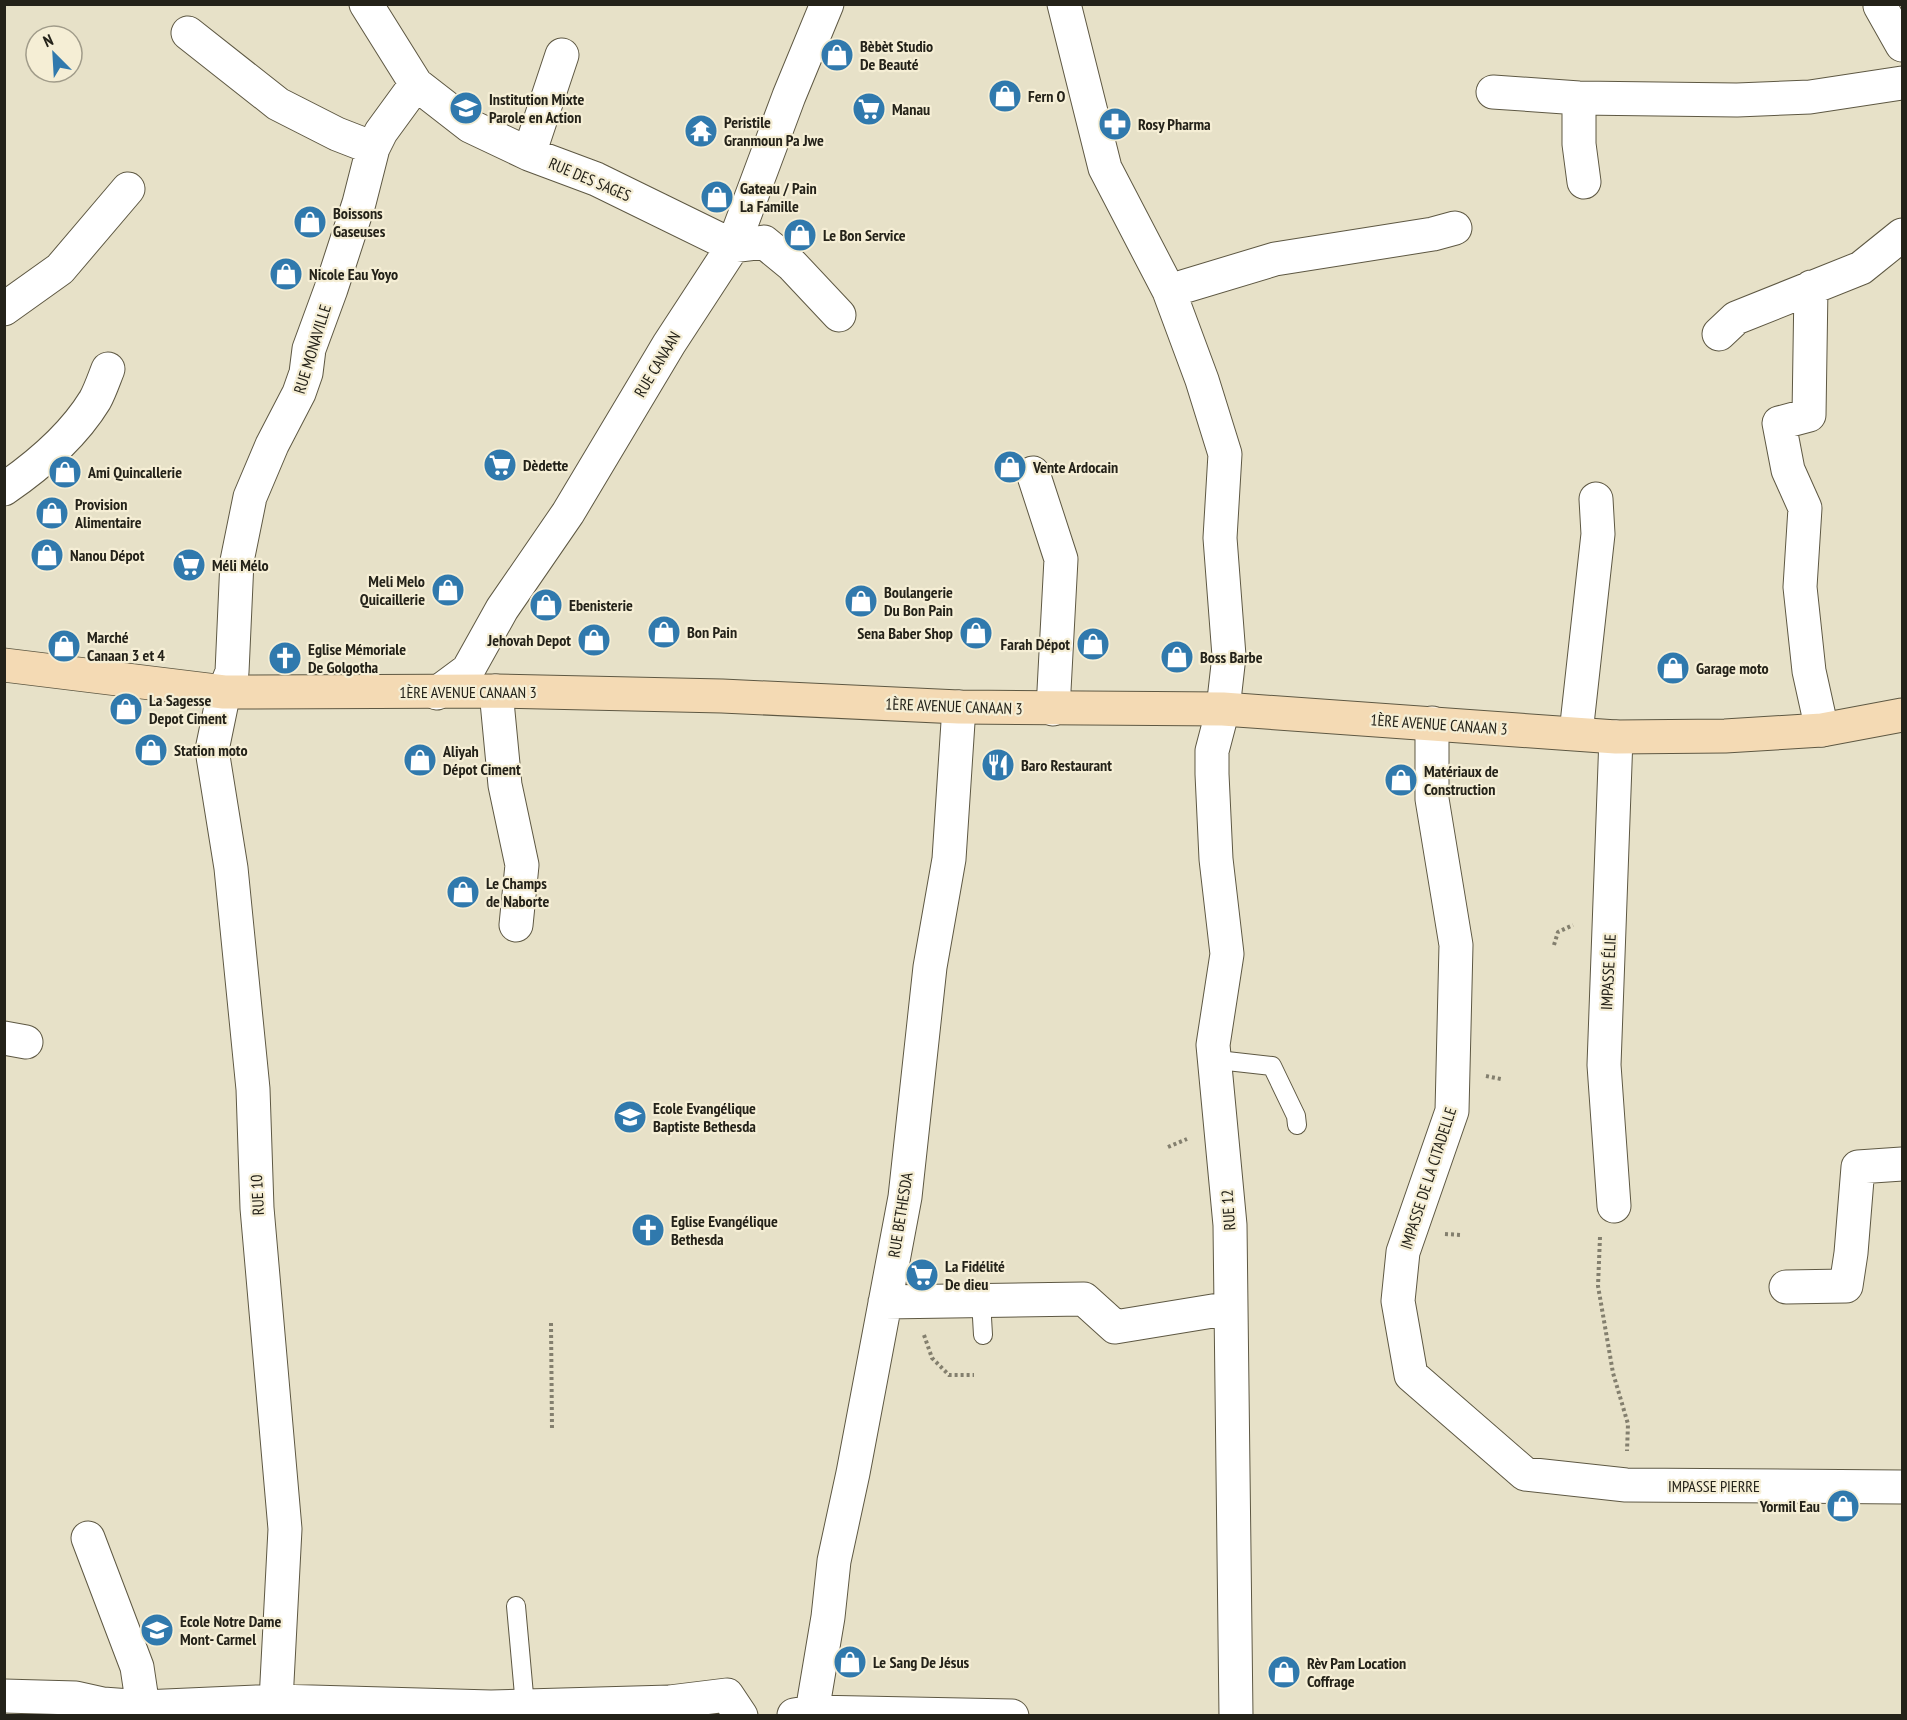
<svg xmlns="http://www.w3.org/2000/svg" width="1907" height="1720" font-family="'PT Sans Narrow',sans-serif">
<rect width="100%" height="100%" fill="#e7e1c8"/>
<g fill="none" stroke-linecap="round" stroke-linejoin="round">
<!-- service casing -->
<g stroke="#5e5843" stroke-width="20">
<path id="service" d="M1209 1059 1272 1066 1296 1116 1297 1125
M981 1300 983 1335
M516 1606 525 1706"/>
</g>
<!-- minor casing -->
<g stroke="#5e5843" stroke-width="35">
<path id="minor" d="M366 4 416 84 470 126 529 154 596 179 733 246 764 242 792 265 839 315
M1064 4 1105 168 1169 291 1202 380 1225 454 1220 538 1229 656 1223 709 1212 751V774L1216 859 1227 954 1213 1045 1230 1225 1236 1716
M1880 6 1902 45
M188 33 278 104 337 134 373 148
M1493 92 1579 98 1737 100 1810 97 1902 83
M1579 98V144L1584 182
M529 154 562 55
M1811 287 1809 415 1779 423 1788 470 1805 508 1800 587 1809 671 1822 730
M1169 291 1275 259 1433 234 1455 228
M4 309 60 269 128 189
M1719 334 1736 318 1861 268 1902 235
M1033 473 1061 559 1053 709
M4 489C39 465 73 436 95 400 100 391 104 379 108 369
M496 691 505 785 522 865 516 925
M437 693 468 670 502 609 568 513 669 344 733 246 789 96 827 4
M1432 723V799L1456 945 1452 1111 1403 1252 1398 1301 1411 1375 1525 1474 1626 1485 1902 1487
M1576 733 1598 534 1596 499
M4 1038 26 1042
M1614 1206 1604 1065 1616 737
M1786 1287 1846 1286 1851 1253 1858 1167 1902 1164
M885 1302 1084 1299 1115 1327 1231 1308
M88 1538 137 1667 143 1707
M4 1696 76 1698 103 1704 143 1707 276 1701 491 1707 670 1702 727 1695 741 1716
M276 1701 285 1529 257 1208 253 1089 231 868 212 750 224 692 232 672 237 561 250 497 272 445 299 393 306 373 309 349 331 289 359 203 373 148 381 132 416 84
M794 1715 812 1712 1012 1716
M817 1716 812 1712 828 1617 834 1561 853 1473 905 1197 930 967 949 859 959 707"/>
</g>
<!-- secondary casing -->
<g stroke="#5e5843" stroke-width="35">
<path id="secondary" d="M4 665 224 692 496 691 722 696 959 707 1223 709 1616 737 1725 736 1822 730 1902 715"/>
</g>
<!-- path -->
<path stroke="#837f6e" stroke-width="4" stroke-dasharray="3 3" stroke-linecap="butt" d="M1554 945 1558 932 1573 925
M1486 1076 1501 1079
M1168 1147 1187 1139
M1445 1234 1462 1235
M1600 1237 1598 1286 1613 1373 1628 1424 1627 1451
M551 1323 552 1429
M924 1335 932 1358 949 1375H974"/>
<!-- service -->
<use href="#service" stroke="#fff" stroke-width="18"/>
<!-- minor -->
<use href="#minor" stroke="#fff" stroke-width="33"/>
<!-- secondary -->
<use href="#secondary" stroke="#f4dab4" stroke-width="33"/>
</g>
<!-- icons -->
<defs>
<g id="shop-disc" transform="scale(1.725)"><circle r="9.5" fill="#3079ad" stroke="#f5eed5"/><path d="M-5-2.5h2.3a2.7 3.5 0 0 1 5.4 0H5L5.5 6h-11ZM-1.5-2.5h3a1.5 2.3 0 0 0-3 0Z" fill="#fff"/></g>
<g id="school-disc" transform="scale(1.725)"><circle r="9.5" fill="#3079ad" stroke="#f5eed5"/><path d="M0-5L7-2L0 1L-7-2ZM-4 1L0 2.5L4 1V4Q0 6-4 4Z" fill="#fff"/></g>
<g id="supermarket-disc" transform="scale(1.725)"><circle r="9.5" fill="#3079ad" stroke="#f5eed5"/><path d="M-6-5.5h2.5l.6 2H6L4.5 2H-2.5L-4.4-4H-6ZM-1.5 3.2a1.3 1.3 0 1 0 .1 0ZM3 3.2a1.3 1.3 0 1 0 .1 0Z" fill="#fff"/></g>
<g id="pharmacy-disc" transform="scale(1.725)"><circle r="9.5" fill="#3079ad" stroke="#f5eed5"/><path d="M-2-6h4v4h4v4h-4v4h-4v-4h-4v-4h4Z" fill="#fff"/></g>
<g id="temple-disc" transform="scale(1.725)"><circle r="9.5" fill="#3079ad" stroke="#f5eed5"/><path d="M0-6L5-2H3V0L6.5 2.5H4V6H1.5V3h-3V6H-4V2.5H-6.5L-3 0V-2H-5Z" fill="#fff"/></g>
<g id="church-disc" transform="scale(1.725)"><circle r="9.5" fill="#3079ad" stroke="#f5eed5"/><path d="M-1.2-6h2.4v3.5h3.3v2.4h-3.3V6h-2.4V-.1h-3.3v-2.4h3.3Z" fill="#fff"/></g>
<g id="restaurant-disc" transform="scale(1.725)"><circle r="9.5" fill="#3079ad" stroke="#f5eed5"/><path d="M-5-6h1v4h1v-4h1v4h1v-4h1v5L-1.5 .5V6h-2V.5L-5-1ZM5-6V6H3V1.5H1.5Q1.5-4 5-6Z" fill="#fff"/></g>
</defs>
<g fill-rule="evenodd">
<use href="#shop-disc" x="837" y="55"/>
<use href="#shop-disc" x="1005" y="96"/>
<use href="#school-disc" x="466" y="108"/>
<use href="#supermarket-disc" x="869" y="109"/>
<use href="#pharmacy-disc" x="1115" y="124"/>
<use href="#temple-disc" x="701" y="131"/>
<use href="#shop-disc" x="717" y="197"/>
<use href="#shop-disc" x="310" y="222"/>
<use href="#shop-disc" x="800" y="235"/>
<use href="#shop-disc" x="286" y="274"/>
<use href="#supermarket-disc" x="500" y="465"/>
<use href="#shop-disc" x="1010" y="467"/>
<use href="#shop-disc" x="65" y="472"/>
<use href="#shop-disc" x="52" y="513"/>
<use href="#shop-disc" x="47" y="555"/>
<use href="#supermarket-disc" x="189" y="565"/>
<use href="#shop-disc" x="448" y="590"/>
<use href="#shop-disc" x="861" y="601"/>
<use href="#shop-disc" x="546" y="605"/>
<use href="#shop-disc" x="664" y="632"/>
<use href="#shop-disc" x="976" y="633"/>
<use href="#shop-disc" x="594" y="640"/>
<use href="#shop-disc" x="1093" y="644"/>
<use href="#shop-disc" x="64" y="646"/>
<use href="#shop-disc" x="1177" y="657"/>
<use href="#church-disc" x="285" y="658"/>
<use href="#shop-disc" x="1673" y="668"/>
<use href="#shop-disc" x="126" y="709"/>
<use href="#shop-disc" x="151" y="750"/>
<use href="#shop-disc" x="420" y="760"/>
<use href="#restaurant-disc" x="998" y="765"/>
<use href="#shop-disc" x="1401" y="780"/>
<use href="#shop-disc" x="463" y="892"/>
<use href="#school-disc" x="630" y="1117"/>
<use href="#church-disc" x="648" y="1230"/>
<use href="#supermarket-disc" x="922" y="1275"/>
<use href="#shop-disc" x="1843" y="1506"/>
<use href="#school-disc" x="157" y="1630"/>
<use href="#shop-disc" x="850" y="1662"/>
<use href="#shop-disc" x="1284" y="1672"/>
</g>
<g text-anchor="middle" stroke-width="4.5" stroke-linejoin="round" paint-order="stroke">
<!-- poi labels -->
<g font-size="16" font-weight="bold" fill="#242219" stroke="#f5eed5" text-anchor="start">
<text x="860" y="52">Bèbèt Studio<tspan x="860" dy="18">De Beauté</tspan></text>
<text x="1028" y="102">Fern O</text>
<text x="489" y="105">Institution Mixte<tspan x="489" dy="18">Parole en Action</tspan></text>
<text x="892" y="115">Manau</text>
<text x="724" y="128">Peristile<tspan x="724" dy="18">Granmoun Pa Jwe</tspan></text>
<text x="1138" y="130">Rosy Pharma</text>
<text x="740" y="194">Gateau / Pain<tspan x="740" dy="18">La Famille</tspan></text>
<text x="333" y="219">Boissons<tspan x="333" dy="18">Gaseuses</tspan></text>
<text x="823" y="241">Le Bon Service</text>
<text x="309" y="280">Nicole Eau Yoyo</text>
<text x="523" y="471">Dèdette</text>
<text x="1033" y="473">Vente Ardocain</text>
<text x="88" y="478">Ami Quincallerie</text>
<text x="75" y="510">Provision<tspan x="75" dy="18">Alimentaire</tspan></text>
<text x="70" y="561">Nanou Dépot</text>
<text x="212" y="571">Méli Mélo</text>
<text x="425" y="587" text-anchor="end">Meli Melo<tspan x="425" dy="18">Quicaillerie</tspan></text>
<text x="884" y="598">Boulangerie<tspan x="884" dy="18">Du Bon Pain</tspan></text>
<text x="569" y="611">Ebenisterie</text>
<text x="687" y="638">Bon Pain</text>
<text x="953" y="639" text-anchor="end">Sena Baber Shop</text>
<text x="87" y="643">Marché<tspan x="87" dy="18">Canaan 3 et 4</tspan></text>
<text x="571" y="646" text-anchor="end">Jehovah Depot</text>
<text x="1070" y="650" text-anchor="end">Farah Dépot</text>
<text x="308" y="655">Eglise Mémoriale<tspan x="308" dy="18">De Golgotha</tspan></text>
<text x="1200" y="663">Boss Barbe</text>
<text x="1696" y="674">Garage moto</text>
<text x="149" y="706">La Sagesse<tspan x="149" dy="18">Depot Ciment</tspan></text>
<text x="174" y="756">Station moto</text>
<text x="443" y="757">Aliyah<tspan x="443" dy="18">Dépot Ciment</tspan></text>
<text x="1021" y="771">Baro Restaurant</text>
<text x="1424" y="777">Matériaux de<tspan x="1424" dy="18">Construction</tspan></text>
<text x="486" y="889">Le Champs<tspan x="486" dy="18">de Naborte</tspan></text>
<text x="653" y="1114">Ecole Evangélique<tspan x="653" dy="18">Baptiste Bethesda</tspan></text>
<text x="671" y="1227">Eglise Evangélique<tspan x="671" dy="18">Bethesda</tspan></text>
<text x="945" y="1272">La Fidélité<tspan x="945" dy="18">De dieu</tspan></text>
<text x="1820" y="1512" text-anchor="end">Yormil Eau</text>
<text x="180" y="1627">Ecole Notre Dame<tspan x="180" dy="18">Mont- Carmel</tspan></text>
<text x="873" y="1668">Le Sang De Jésus</text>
<text x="1307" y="1669">Rèv Pam Location<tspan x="1307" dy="18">Coffrage</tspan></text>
</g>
<!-- street labels -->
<g font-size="16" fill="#242219" stroke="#f5eed5">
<text transform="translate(590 179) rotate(23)" y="6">RUE DES SAGES</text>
<text transform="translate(312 349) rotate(-73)" y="6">RUE MONAVILLE</text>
<text transform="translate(657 364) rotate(-59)" y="6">RUE CANAAN</text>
<text x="468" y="698">1ÈRE AVENUE CANAAN 3</text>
<text transform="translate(954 706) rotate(2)" y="6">1ÈRE AVENUE CANAAN 3</text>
<text transform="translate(1439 724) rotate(4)" y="6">1ÈRE AVENUE CANAAN 3</text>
<text transform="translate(1608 972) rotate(-87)" y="6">IMPASSE ÉLIE</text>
<text transform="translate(1428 1178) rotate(-72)" y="6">IMPASSE DE LA CITADELLE</text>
<text transform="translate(257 1195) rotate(-93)" y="6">RUE 10</text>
<text transform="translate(1228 1210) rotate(-94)" y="6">RUE 12</text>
<text transform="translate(900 1215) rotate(-81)" y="6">RUE BETHESDA</text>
<text x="1714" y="1492">IMPASSE PIERRE</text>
</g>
</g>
<!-- border -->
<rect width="1907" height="1720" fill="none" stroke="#242219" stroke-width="12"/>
<!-- north arrow -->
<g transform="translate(54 54) rotate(336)"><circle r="28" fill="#f5eed5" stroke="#a19c8a" stroke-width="1.5"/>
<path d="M0-4.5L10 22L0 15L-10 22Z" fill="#3079ad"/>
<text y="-9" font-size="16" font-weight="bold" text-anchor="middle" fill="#242219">N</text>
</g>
</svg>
